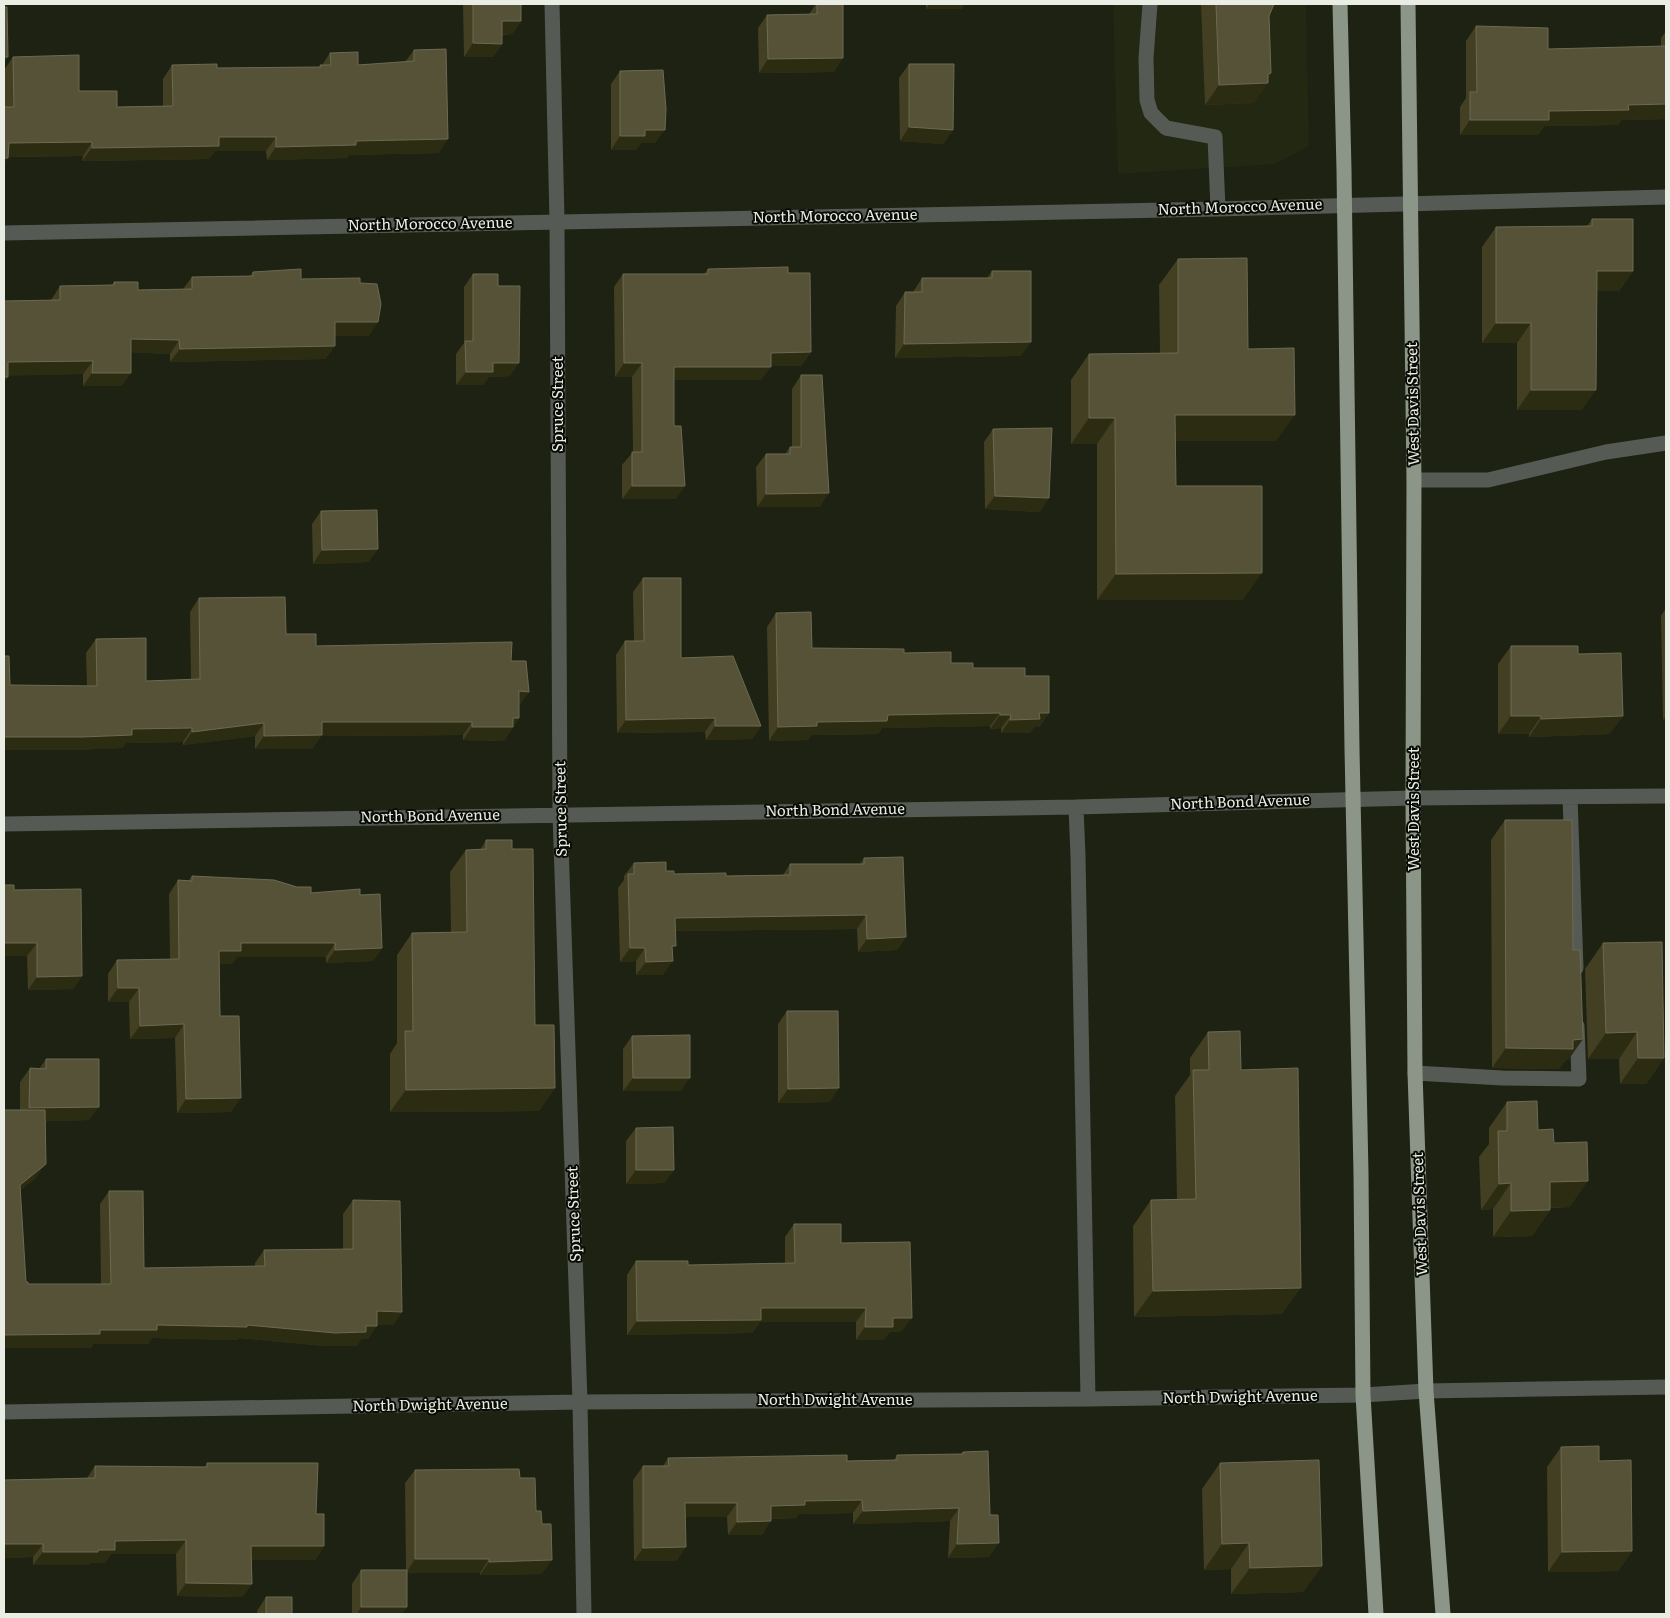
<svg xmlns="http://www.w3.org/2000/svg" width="1670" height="1618" font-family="Literata,serif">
<rect width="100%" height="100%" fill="#1e2212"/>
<!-- built -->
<path fill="#222811" d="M1113 4H1306L1309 146 1275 164 1118 174Z"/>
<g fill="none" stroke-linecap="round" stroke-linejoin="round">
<!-- minor -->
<path stroke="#555b54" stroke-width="15" d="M552 4 557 221 560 814 580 1402 584 1614
M1150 4 1146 58 1147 100 1151 113 1166 128 1215 137 1218 209
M4 233 1218 209 1666 197
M1414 480H1488L1606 452 1666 443
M1570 797 1576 968
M1076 807 1078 856 1088 1399
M4 824 1076 807 1413 798 1666 796
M1415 1073 1502 1078 1579 1079 1577 1026
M4 1412 580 1402 1088 1399 1363 1395 1426 1391 1666 1387"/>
<!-- major -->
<path stroke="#8b9688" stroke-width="15" d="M1340 4 1344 170 1352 749 1361 1173 1363 1395 1376 1614
M1408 4 1414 480 1413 798 1415 1073 1426 1391 1443 1614"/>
</g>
<!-- wall -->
<path fill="#433f22" d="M463 4H521V21L512 34 502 35V44L493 57H464Z
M816 4H843L834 72 759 73 758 28 767 15 809 14Z
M926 4H965L961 9H926Z
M1201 4H1274L1269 16 1271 73 1254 103 1205 105Z
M1476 26 1548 49 1661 46V38L1666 31V119L1621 120 1618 125 1544 126 1538 135H1460V107L1466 98V41Z
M414 50 439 153 349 155 346 158 267 160 266 151H215L209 159 82 161 83 156 8 157 4 107V70L13 57 79 91 117 107 163 106V79L172 65 217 68 319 67 320 65H322L330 53 358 65 405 62Z
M909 64 953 130 943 144 900 141 899 78Z
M620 71 655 143H641L636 150H611V84Z
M1592 219 1633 271 1619 291H1597L1582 410H1517V343H1482V247L1496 227 1587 226Z
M1178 259 1248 349 1276 441H1175L1176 486 1243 600H1097V444H1071V380L1089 354 1160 353 1159 285Z
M708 269 788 273 811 352 801 366H771L761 380H674V426L676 499H622V465L633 452 632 377H615L614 287 623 274H704Z
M992 271 1021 356 895 358 896 306 905 292H913L922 278H987Z
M253 272 301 279 360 283 369 336H335V346L325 359 170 362V354L131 352V373L121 386H83V374L8 375 51 300 60 286 112 285 114 282 138 290 183 289 192 277 250 276Z
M473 274 498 286 510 376 489 377 483 385H456V354L464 343V287Z
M801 375 820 507H757L756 467 766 454H785L790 447H792V389Z
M993 429 1040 512 985 509 984 442Z
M321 511 378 549 368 562 313 564 312 524Z
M643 578 681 658 761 726 752 739 706 740 705 732 617 733 616 655 625 641H634L633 592Z
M199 598 286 634 316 646 511 661 519 705V718L504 741 463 740V735L321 736 312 749H255V736L183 745V742L126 743 122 748 73 750 10 685 87 686 86 653 96 639 146 681 191 680 190 612Z
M1666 608V720H1663L1661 616Z
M776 613 812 648 904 653 973 668 1025 676 1049 713 1039 727H1034L1030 733H1001V728L990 729V726L882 728 878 734 811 735 808 740 769 741 767 627Z
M1511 646 1578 654 1610 734 1529 737V734H1498V664Z
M1505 820 1573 950 1569 1059 1566 1060 1559 1069 1492 1068 1491 840Z
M486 840 512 849 535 1025 555 1088 539 1111 390 1112V1054L397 1043V955L412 933H451L450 872 466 850H480Z
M864 858 906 937 897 950 858 952 857 929 675 931 672 950 663 975H636V961L620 962 618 888 624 880V876L634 863 674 874 726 876 783 875 790 864H860Z
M192 876 311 893 360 895 382 948 373 961 326 963V957H237L232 964H219L220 1016 231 1112 177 1113 175 1038 130 1039 129 1002H108V974L117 960 170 959 169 894 178 880 188 881Z
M4 885 14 890 82 976 73 989 28 990 27 956H4Z
M1603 943 1664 1058 1646 1084H1620L1619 1059H1588L1585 969Z
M787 1011 830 1102 778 1103V1024Z
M1208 1032 1241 1070 1282 1314 1134 1317 1133 1226 1151 1200 1177 1199 1175 1096 1190 1075V1058Z
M632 1036 681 1091H623V1049Z
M46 1059 89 1120 46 1121 36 1178 20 1190 26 1282 28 1284H101L100 1204 109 1191 144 1268 255 1266V1263L264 1250 343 1249V1214L353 1200 402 1312 393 1325H377L368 1339H361L357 1346H326L239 1338 237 1340 152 1338 148 1344H93L91 1348H4V1110H20V1082L30 1068 39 1069Z
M1507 1102 1538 1130 1554 1143 1570 1207 1550 1208V1210L1532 1236 1493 1237V1209L1481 1210 1479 1157 1489 1144V1128Z
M636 1128 674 1170 664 1183 626 1184V1141Z
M794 1224 841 1243 902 1331 890 1332 883 1340H856V1322H760L752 1333 627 1335V1275L636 1261 688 1265 785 1263V1237Z
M1561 1447 1599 1461 1632 1551 1618 1571 1548 1572 1547 1467Z
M963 1452 989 1557 948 1558 950 1521 853 1524V1513L799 1514 796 1518 771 1519 762 1535H728L727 1517H686L677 1561H634L633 1480 643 1466H663L668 1458 847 1461 894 1460 897 1455 961 1454Z
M207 1463 316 1514 324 1546 315 1560H252V1584L242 1597 177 1596 176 1554H111L105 1563H90L88 1565H33V1557L4 1558V1480L87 1478 95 1466 205 1467Z
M1220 1463 1322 1566 1303 1592 1231 1594V1569L1204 1570 1202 1489Z
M415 1470 520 1478 536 1511 542 1574 480 1575V1573H407V1607L402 1614H352V1584L361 1570H406L405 1483Z
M266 1597 292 1614H257V1611Z"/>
<!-- shaded-wall -->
<path fill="#2c2c13" d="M929 4H965L961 9H926Z
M502 21H521L512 34 492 35Z
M473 43 502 44 493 57H464Z
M4 57H8L4 63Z
M843 58 834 72 759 73 768 59Z
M1271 73 1264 83H1268L1254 103 1205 105 1219 85 1268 74Z
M1666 104V119L1621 120 1618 125 1544 126 1538 135H1460L1470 120 1549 111 1628 105Z
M909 127 953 130 943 144 900 141Z
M645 130H665L655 143H641L636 150H611L620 136Z
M219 137H276L266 151H215L209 159 82 161 92 148Z
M448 139 439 153 349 155 346 158 267 160 276 147 356 141Z
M92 142 83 156 4 157 9 143Z
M4 158H8L4 164Z
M1597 271H1633L1619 291H1583Z
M335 322H378L369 336H325Z
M1496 323H1531L1517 343H1482Z
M131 339 179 340 170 354 121 352Z
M1031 342 1021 356 895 358 904 344Z
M335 346 325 359 170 362 180 349Z
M811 352 801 366H761L771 353Z
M93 361 83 374 4 376 8 362Z
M493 363H519L510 376 489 377 483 385H456L466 372Z
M624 363H642L632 377H615Z
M674 367H771L761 380H664Z
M92 373H131L121 386H83Z
M4 377H8L4 384Z
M1531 390H1596L1582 410H1517Z
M1175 415H1295L1276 441H1157Z
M1089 418H1115L1097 444H1071Z
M632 486H685L676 499H622Z
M829 493 820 507H757L766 494Z
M995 496 1049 498 1040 512 985 509Z
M378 549 368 562 313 564 322 550Z
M1262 573 1243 600H1097L1116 574Z
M519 691 529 692 520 705Z
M1000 713 990 726 882 728 878 734 811 735 808 740 769 741 778 727 817 722 888 715Z
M1039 713H1049L1039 727H1034L1030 733H1001L1010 720Z
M1000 715H1011L1001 728 990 729Z
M1666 715V720H1663Z
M1511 716H1541L1529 734H1498Z
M1623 716 1610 734 1529 737 1541 719Z
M513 718H519L504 741 463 740 472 727Z
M715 718 705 732 617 733 626 720Z
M322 722H472L463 735 321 736 312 749H255L264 736Z
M264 723 255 736 183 745 192 732Z
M715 726H761L752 739 706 740Z
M192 728 183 742 126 743 122 748 73 750H4V737L132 729Z
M866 915 857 929 666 931 675 918Z
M906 937 897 950 858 952 867 939Z
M4 943H37L27 956H4Z
M241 943H335L326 957H237L232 964H209L219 951Z
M382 948 373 961 326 963 335 950Z
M630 948H645L636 961 620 962Z
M673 961 663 975H636L646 962Z
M82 976 73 989 28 990 37 977Z
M118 988H139L129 1002H108Z
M184 1024 175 1038 130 1039 140 1026Z
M1637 1032 1619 1059H1588L1606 1033Z
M1583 1039 1569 1059 1566 1060 1559 1069 1492 1068 1506 1048 1573 1040Z
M1638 1058H1664L1646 1084H1620Z
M633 1078H690L681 1091H623Z
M555 1088 539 1111 390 1112 406 1090Z
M839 1088 830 1102 778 1103 788 1089Z
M241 1098 231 1112 177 1113 186 1099Z
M99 1107 89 1120 20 1122 29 1108Z
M46 1164 36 1178 10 1198 20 1185Z
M636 1170H674L664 1183 626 1184Z
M1588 1181 1570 1207 1532 1208 1550 1182Z
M1511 1183 1493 1209 1481 1210 1499 1184Z
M1550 1210 1532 1236 1493 1237 1511 1211Z
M1301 1288 1282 1314 1134 1317 1153 1291Z
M761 1308H866L856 1322H760L752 1333 627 1335 637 1321Z
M377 1311 402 1312 393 1325H368Z
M893 1318H912L902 1331 890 1332 883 1340H856L865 1327Z
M157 1325H247L377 1326 368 1339H361L357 1346H326L239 1338 237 1340 152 1338 148 1344H93L91 1348H4V1335L100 1330Z
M862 1500 853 1513 799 1514 796 1518 761 1519 771 1506 805 1501Z
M685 1503H737L727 1517H676Z
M959 1508 950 1521 853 1524 863 1511Z
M771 1521 762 1535H728L737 1522Z
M186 1540 176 1554H111L105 1563H90L88 1565H33L43 1552 98 1550 115 1541Z
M999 1543 989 1557 948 1558 957 1544Z
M1249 1543 1231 1569 1204 1570 1222 1544Z
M4 1544H43L33 1557 4 1558Z
M251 1546H324L315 1560H242Z
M686 1547 677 1561H634L643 1548Z
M1632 1551 1618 1571 1548 1572 1562 1552Z
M415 1559H489L480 1573H406Z
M552 1560 542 1574 480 1575 489 1562Z
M1322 1566 1303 1592 1231 1594 1250 1568Z
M186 1583 252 1584 242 1597 177 1596Z
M361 1607H407L402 1614H357Z"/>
<!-- building -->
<path fill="#555237" stroke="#6c6a52" d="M473 4H521V21H502V44L473 43Z
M817 4H843V58L768 59 767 15 817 14Z
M1216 4H1274L1269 16 1271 73 1268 74V83L1219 85Z
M4 7H7L8 57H4Z
M1476 26 1548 28V49L1666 46V104L1628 105 1629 110 1549 111V120H1470V92H1477Z
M446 49 448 139 356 141V145L276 147V137H219V146L92 148V142L9 143 8 158H4V107H14L13 57 79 55V91H117V107L173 106 172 65 217 64V68L321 67 320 65H331L330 53 358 52V65L414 61V50Z
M909 64H954L953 130 909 127Z
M663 70 666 109 665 130H645V136H620V71Z
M1592 219H1633V271H1597L1596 390H1531V323H1496V227L1592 226Z
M1247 258 1248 349 1294 348 1295 415H1175L1176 486H1262V573L1116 574 1115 418H1089V354L1178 353V259Z
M788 267V273H810L811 352 771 353V367H674V426H681L685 486H632V452H642V363H624L623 274H708V269Z
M301 269V279L360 278V283L377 284 381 304 378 322H335V346L180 349 179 340 131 339V373H92L93 361 8 362V377H4V301L60 300V286L114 285V282H138V290L192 289V277L253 276V272Z
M992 271H1031V342L904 344 905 292H922V278H992Z
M473 274H498V286H520L519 363H493V372H466L465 341H473Z
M801 375H822L829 493 766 494V454H790V447H801Z
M1052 428 1049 498 995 496 993 429Z
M377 510 378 549 322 550 321 511Z
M643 578H681V658L733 656 761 726H715V718L626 720 625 641H644Z
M285 597 286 634H316V646L512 642 511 661H526L529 692 519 691V718H513V727H472V722H322V735L264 736V723L192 732V728L132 729V735L82 737H4V656H9L10 685 97 686 96 639 146 638V681L200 679 199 598Z
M811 612 812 648 904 649V653L951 652V663H973V668H1025V676H1049V713H1039L1040 719 1010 720 1011 715H1000V713L888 715 887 721 817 722V726L778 727 776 613Z
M1511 646H1578V654L1621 653 1623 716 1541 719V716H1511Z
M1505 820H1572L1573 950H1580L1583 1039 1573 1040V1049L1506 1048Z
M486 840H512V849H533L535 1025H554L555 1088 406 1090 405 1031H413L412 933 467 932 466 850 486 849Z
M903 857 906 937 867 939 866 915 675 918 676 946H672L673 961 646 962 645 948H630L628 874H634V863L666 862V871H674V874L726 873V876L790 875V864H864V858Z
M192 876 274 880 297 887H311V893L360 889V895L380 894 382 948 335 950V943H241V951H219L220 1016H239L241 1098 186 1099 184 1024 140 1026 139 988H118L117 960 179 959 178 880 192 881Z
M4 885H14V890L81 889 82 976 37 977V943H4Z
M1662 942 1664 1058H1638L1637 1032 1606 1033 1603 943Z
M787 1011H838L839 1088 788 1089Z
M1240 1031 1241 1070 1298 1068 1301 1288 1153 1291 1151 1200 1196 1199 1193 1070H1209L1208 1032Z
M690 1035V1078H633L632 1036Z
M46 1059H99V1107L29 1108 30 1068 46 1069Z
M1537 1101 1538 1130 1553 1129 1554 1143 1587 1142 1588 1181 1550 1182V1210L1511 1211V1183L1499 1184 1498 1131H1507V1102Z
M4 1110H45L46 1164 20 1185 26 1282H28V1284H111L109 1191H143L144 1268 265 1266 264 1250 353 1249V1200L400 1201 402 1312 377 1311V1326H366V1332L335 1333 247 1325V1327L157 1325V1330H100V1334L4 1335Z
M673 1127 674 1170H636V1128Z
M794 1224H841V1243L910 1242 912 1318H893V1327H865L866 1308H761V1320L637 1321 636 1261H688V1265L795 1263Z
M1599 1446V1461L1631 1460 1632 1551 1562 1552 1561 1447Z
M988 1451 990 1515H998L999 1543 957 1544 959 1508 863 1511 862 1500 805 1501V1505L771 1506V1521L737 1522V1503H685L686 1547 643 1548V1466H669L668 1458 847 1455V1461L897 1460V1455L963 1454V1452Z
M1319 1460 1322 1566 1250 1568 1249 1543 1222 1544 1220 1463Z
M207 1463H318L316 1514H324V1546H251L252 1584 186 1583V1540L115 1541V1550H98V1552H43V1544H4V1480L95 1478V1466L207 1467Z
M519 1469 520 1478H535L536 1511H541L542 1524H551L552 1560 489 1562V1559H415V1470Z
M361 1570H407V1607H361Z
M266 1597H292V1614H266Z"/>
<g text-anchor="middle" stroke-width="4" stroke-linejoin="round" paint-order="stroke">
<!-- street labels -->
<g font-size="15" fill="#eaede3" stroke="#090b05">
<text transform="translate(1240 207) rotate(-2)" y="5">North Morocco Avenue</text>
<text transform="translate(835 216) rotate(-1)" y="5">North Morocco Avenue</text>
<text transform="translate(430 224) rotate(-1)" y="5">North Morocco Avenue</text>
<text transform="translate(558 404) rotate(-90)" y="5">Spruce Street</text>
<text transform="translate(1413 404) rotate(-91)" y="5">West Davis Street</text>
<text transform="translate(1240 802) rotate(-2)" y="5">North Bond Avenue</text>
<text transform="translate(561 809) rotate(-91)" y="5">Spruce Street</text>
<text transform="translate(1414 809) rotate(-90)" y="5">West Davis Street</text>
<text transform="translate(835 810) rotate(-1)" y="5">North Bond Avenue</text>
<text transform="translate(430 816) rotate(-1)" y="5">North Bond Avenue</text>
<text transform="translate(574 1214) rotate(-92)" y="5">Spruce Street</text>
<text transform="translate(1420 1214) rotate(-92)" y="5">West Davis Street</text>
<text transform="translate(1240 1397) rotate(-1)" y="5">North Dwight Avenue</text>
<text x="835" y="1405">North Dwight Avenue</text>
<text transform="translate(430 1405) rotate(-1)" y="5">North Dwight Avenue</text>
</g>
</g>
<!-- border -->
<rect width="1670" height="1618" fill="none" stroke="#eaede3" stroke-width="10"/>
</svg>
